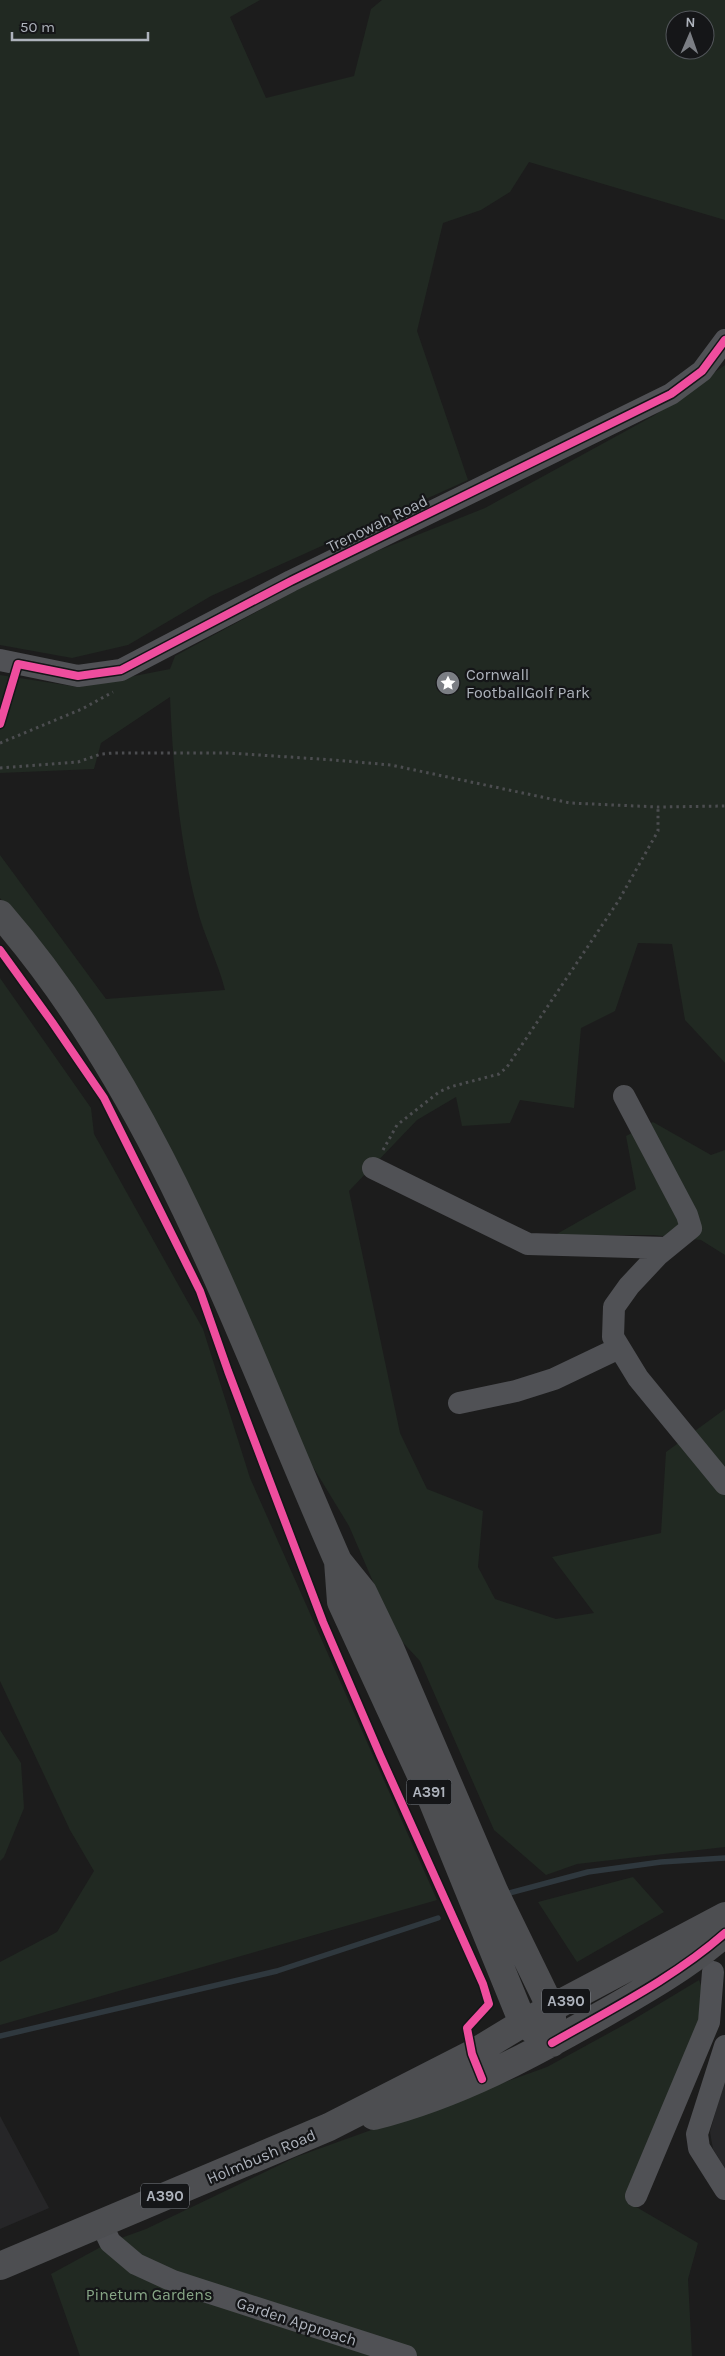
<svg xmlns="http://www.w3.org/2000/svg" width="725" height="2356" font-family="Karla,sans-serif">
<rect width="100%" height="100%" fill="#1c1c1c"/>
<!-- built -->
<path fill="#262628" d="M725 2077V2169L713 2149 710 2132Z
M0 2116 49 2208 0 2229Z"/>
<!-- green -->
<path fill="#212922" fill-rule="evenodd" d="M0 0H260L230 17 266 98 354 76 371 9 382 0H725V220L529 162 510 192 481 210 443 223 417 331 468 480 211 596 128 645 72 658 0 645ZM675 20H705V50H675Z
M725 365V1063L685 1020 672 944 638 943 615 1011 581 1028 574 1108 520 1100 510 1123 462 1126 456 1097 417 1120 349 1191 400 1433 427 1489 483 1511 478 1567 495 1599 556 1619 594 1613 552 1557 661 1533 666 1452 725 1409V1847L577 1864 546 1875 494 1830 420 1661 396 1635 349 1526 310 1462 216 1243 158 1129 83 1001 0 898V855L106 999 225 990C218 962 204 936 197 908 179 839 173 768 170 697L101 743 94 769 0 773V675L78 687 170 669 175 656 347 563 485 508 655 415Z
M0 978 91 1108 94 1134 203 1329 250 1478 437 1900 0 2025V1962L57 1932 94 1871 70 1830 0 1681Z
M653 1122 711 1155 725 1150V1255L701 1240 653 1235H555L636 1189 626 1136Z
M0 1730 21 1763 24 1808 4 1857 0 1861Z
M633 1877 664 1912 577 1962 538 1902Z
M699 1980 704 1994 699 2025 626 2201 698 2243 688 2279 692 2356H80L51 2274 110 2242 146 2229 296 2157 547 2067 631 2021Z"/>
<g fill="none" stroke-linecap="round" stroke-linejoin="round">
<!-- stream -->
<path stroke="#2f383e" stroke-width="5.5" d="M506 1894 588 1872 661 1862 725 1858
M0 2036 277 1971 438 1918"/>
<!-- path -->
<path stroke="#4c4d50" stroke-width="3" stroke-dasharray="2.5 4" stroke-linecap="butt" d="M0 743 82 709 113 692
M0 768 78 762 101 754 113 753H229L334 760 391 765 570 803 658 807 725 806
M383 1150 397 1125 439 1092 450 1087 499 1074 507 1067 619 900 658 831V807"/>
<!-- minor -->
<path stroke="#505155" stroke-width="22" d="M0 660 78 676 121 670 291 581 671 394 702 371 725 340
M624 1096 687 1215 691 1228 658 1255 629 1286 614 1307 613 1337 638 1378 725 1484
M373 1168 528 1244 666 1248
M459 1403 516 1391 554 1379 619 1348
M725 2046 697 2134 699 2148 725 2189
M636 2196 709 2022 713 1972
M101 2223 110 2242 136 2264 173 2281 406 2356"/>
<!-- highway -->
<path stroke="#4d4e51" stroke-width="28" d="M0 914C160 1098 241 1341 338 1561L363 1592 390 1648 495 1893 552 2010V2043
M338 1561 341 1602 430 1795 523 2023 539 2034
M374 2116C458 2095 531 2055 605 2013 647 1989 689 1965 725 1933
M0 2266 329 2127 472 2054 523 2023 725 1916"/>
<!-- cycleway casing -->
<g stroke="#151618" stroke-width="11">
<path id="cycleway" d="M0 724 18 664 78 676 121 670 291 581 671 394 702 371 725 340
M0 950 52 1022 104 1098 200 1291 228 1371 323 1622 380 1755 483 1984 489 2004 467 2028 472 2054 482 2079
M552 2043C611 2009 674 1978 725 1933"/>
</g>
<!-- cycleway -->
<use href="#cycleway" stroke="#ef4d9e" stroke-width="8"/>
</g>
<!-- icons -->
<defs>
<g id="sight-disc" transform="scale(1.25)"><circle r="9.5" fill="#7b7e84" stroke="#151618"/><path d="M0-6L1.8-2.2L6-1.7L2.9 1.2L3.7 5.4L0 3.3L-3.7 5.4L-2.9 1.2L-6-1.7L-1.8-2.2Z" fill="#fff"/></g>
</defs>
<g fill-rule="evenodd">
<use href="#sight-disc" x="448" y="683"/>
</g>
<g text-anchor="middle" stroke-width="4.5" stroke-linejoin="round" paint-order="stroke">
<!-- shield labels -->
<g fill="#151618" stroke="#80848b" stroke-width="1">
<rect x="406.5" y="1779.5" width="45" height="25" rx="4"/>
<rect x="542" y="1988.5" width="48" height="25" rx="4"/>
<rect x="141" y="2183.5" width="48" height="25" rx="4"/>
</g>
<g font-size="15" font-weight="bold" fill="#aeb3bc">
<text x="429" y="1797">A391</text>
<text x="566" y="2006">A390</text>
<text x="165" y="2201">A390</text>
</g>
<!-- street labels -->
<g font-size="16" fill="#aeb3bc" stroke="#151618">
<text transform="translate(377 523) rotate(-26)" y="6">Trenowah Road</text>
<text transform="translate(261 2156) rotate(-23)" y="6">Holmbush Road</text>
<text transform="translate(297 2321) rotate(18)" y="6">Garden Approach</text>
</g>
<!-- poi labels -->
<g font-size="16" fill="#aeb3bc" stroke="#151618" text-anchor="start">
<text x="466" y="680">Cornwall<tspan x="466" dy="18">FootballGolf Park</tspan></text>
</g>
<!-- park labels -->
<g font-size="16" fill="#87a686" stroke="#151618">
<text x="149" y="2300">Pinetum Gardens</text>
</g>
</g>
<!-- north arrow -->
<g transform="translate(690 35) rotate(2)"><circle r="24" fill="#151618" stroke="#52555a"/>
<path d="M0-4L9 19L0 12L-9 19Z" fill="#7b7e84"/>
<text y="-8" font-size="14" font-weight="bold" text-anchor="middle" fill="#aeb3bc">N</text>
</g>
<!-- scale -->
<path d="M12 32v8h136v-8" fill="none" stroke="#aeb3bc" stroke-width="2.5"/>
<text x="20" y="32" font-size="15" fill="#aeb3bc" stroke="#151618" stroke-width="4" paint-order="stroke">50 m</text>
</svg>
